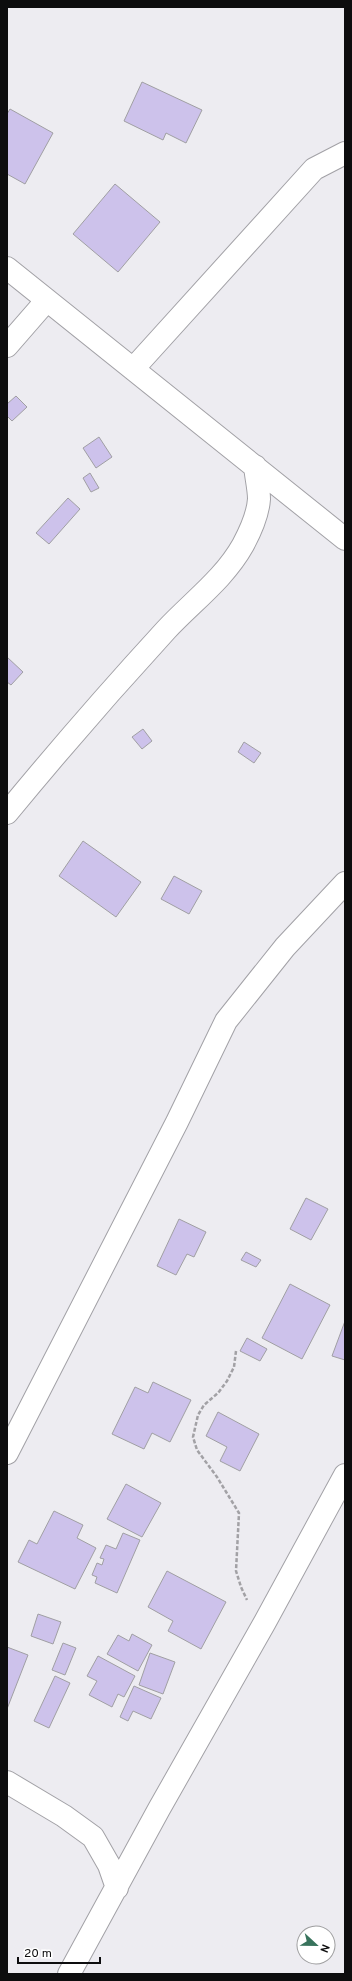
<svg xmlns="http://www.w3.org/2000/svg" width="352" height="1981" font-family="Overpass,sans-serif">
<rect width="100%" height="100%" fill="#edecf1"/>
<!-- building -->
<path fill="#cdc2eb" stroke="#a09fa3" d="M142 82 202 110 186 143 166 133 163 140 124 121Z
M10 109 53 133 25 184 7 174V114Z
M115 184 160 222 118 272 73 234Z
M16 396 27 407 12 421 7 416V404Z
M99 437 112 457 96 468 83 448Z
M90 473 99 488 91 492 83 478Z
M68 498 80 509 49 544 36 533Z
M7 657 23 672 11 685 7 682Z
M143 729 152 741 142 749 132 737Z
M244 742 261 753 254 763 238 752Z
M83 841 141 882 116 917 59 876Z
M174 876 202 891 189 914 161 899Z
M306 1198 328 1209 311 1240 290 1229Z
M179 1219 206 1232 194 1257 187 1254 176 1275 157 1266Z
M246 1252 261 1260 256 1267 241 1260Z
M290 1284 330 1305 302 1359 262 1338Z
M345 1321V1360L332 1356Z
M247 1338 267 1349 260 1361 240 1351Z
M153 1382 191 1400 170 1442 152 1433 144 1449 112 1434 135 1387 148 1393Z
M218 1412 259 1434 240 1471 220 1461 227 1447 206 1436Z
M126 1484 161 1503 142 1537 107 1519Z
M54 1511 83 1525 77 1538 96 1548 75 1589 18 1562 29 1540 37 1544Z
M123 1533 140 1540 117 1593 95 1583 97 1577 92 1575 97 1563 102 1565 104 1559 100 1558 106 1545 116 1549Z
M167 1571 226 1602 201 1649 168 1631 173 1621 148 1607Z
M38 1614 61 1622 53 1644 31 1636Z
M132 1634 152 1645 138 1671 107 1654 118 1635 129 1641Z
M63 1643 76 1648 65 1675 52 1670Z
M7 1647 28 1655 7 1709Z
M150 1653 175 1662 163 1694 139 1685Z
M98 1656 135 1676 124 1697 118 1694 112 1707 89 1695 97 1681 87 1676Z
M55 1676 70 1683 49 1728 34 1721Z
M134 1686 161 1698 151 1719 133 1711 128 1721 120 1717Z"/>
<g fill="none" stroke-linecap="round" stroke-linejoin="round">
<!-- street casing -->
<g stroke="#a2a1a6" stroke-width="24">
<path id="street" d="M7 268 345 539
M7 346 47 300
M133 369 314 169 345 153
M7 813C58 751 111 690 166 630 192 602 224 579 243 545 250 532 258 514 259 499 259 489 256 477 255 466
M7 1453 177 1122 226 1021 285 947 345 883
M7 1782 64 1816 93 1837 109 1865 117 1888
M69 1974 159 1809 265 1622 345 1475"/>
</g>
<!-- path -->
<path stroke="#a2a1a5" stroke-width="2.5" stroke-dasharray="4 2" stroke-linecap="butt" d="M236 1351 234 1367 227 1381 218 1393 204 1405 198 1415 193 1437 197 1450 217 1477 239 1513 236 1571 241 1587 247 1600"/>
<!-- street -->
<use href="#street" stroke="#fff" stroke-width="22"/>
</g>
<!-- border -->
<rect width="352" height="1981" fill="none" stroke="#0d0d0e" stroke-width="16"/>
<!-- north arrow -->
<g transform="translate(316 1945) rotate(112)"><circle r="19" fill="#ffffff" stroke="#9e9e9f"/>
<path d="M0-3L7 15L0 10L-7 15Z" fill="#38735c"/>
<text y="-6" font-size="11" font-weight="bold" text-anchor="middle" fill="#0d0d0e">N</text>
</g>
<!-- scale -->
<path d="M18 1957v6h82v-6" fill="none" stroke="#0d0d0e" stroke-width="2"/>
<text x="24" y="1957" font-size="12" fill="#0d0d0e" stroke="#ffffff" stroke-width="3" paint-order="stroke">20 m</text>
</svg>
